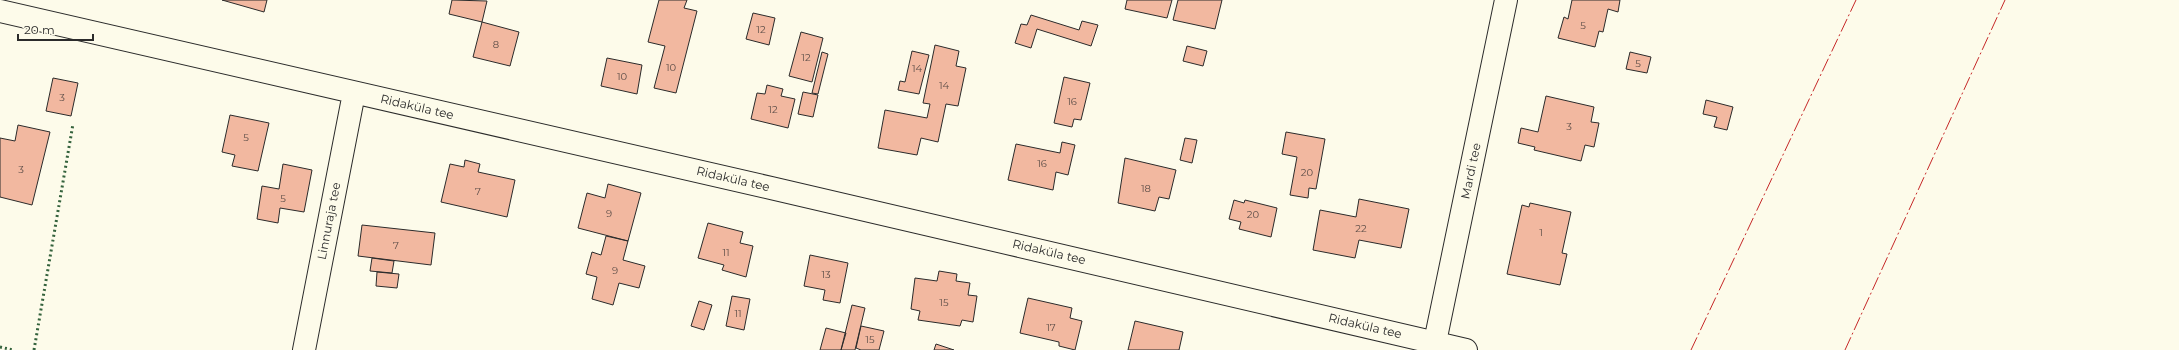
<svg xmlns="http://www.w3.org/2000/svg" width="2179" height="350" font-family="Montserrat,sans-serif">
<rect width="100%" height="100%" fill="#fdfbea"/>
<!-- building -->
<path fill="#f2b8a0" stroke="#2b2b2b" d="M222 0H267L264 12Z
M452 0 487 1 482 22 449 14Z
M659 0H687L684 8 697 11 676 93 654 88 665 46 648 42Z
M1127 0H1172L1167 18 1125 9Z
M1178 0H1222L1215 29 1173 20Z
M1572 0H1620L1618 12 1608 9 1603 32 1599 31 1595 47 1558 38 1564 17 1568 19Z
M753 13 775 18 769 45 746 39Z
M1031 15 1079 30 1082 21 1098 25 1091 46 1037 29 1031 48 1015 43 1021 24 1027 25Z
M482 22 519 32 510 66 473 57Z
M801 32 823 38 812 82 789 76Z
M935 45 959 51 956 66 966 68 958 106 946 104 938 142 921 138 917 155 878 148 885 110 927 118 930 104 923 103Z
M1187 46 1207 51 1203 66 1183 61Z
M912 51 929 55 919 94 898 90 900 81 905 82Z
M822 52 828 54 818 94 812 93Z
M1630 52 1651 57 1647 73 1626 69Z
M607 58 642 65 637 94 601 86Z
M1064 77 1090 83 1081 120 1074 119 1072 127 1054 123Z
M53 78 78 83 71 116 46 111Z
M767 85 783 89 781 96 795 99 788 128 751 119 757 93 765 94Z
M803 92 818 95 813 117 798 114Z
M1546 96 1594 107 1591 122 1599 123 1594 147 1585 145 1581 161 1534 150 1535 147 1518 143 1521 128 1538 132Z
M1706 100 1733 107 1727 130 1714 127 1717 117 1703 114Z
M230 115 269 123 258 171 232 166 235 155 222 152Z
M18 125 50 132 32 205 0 197V138L15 141Z
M1286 132 1325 139 1316 189 1309 188 1308 198 1290 195 1297 157 1282 154Z
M1185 138 1197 140 1192 163 1180 160Z
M1062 142 1075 145 1068 175 1056 172 1053 190 1008 180 1016 144 1060 153Z
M1125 158 1176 170 1169 199 1159 197 1155 211 1118 203Z
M465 160 480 164 478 172 515 180 507 217 441 202 450 164 464 167Z
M283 164 312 170 304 212 280 208 278 223 257 219 262 186 279 189Z
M608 184 641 193 628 241 578 228 587 193 605 198Z
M1359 199 1409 209 1401 248 1359 240 1355 258 1313 250 1320 210 1356 217Z
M1234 200 1244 203 1245 200 1277 208 1271 237 1239 229 1241 222 1229 219Z
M1530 203 1571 212 1562 253 1567 254 1560 285 1507 274 1522 205 1529 207Z
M708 223 743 232 740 243 753 246 746 277 722 270 724 265 698 258Z
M362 225 435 233 431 265 358 256Z
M606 236 628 241 623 260 645 266 639 288 619 283 613 305 592 299 597 277 586 274 592 252 601 255Z
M810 255 848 263 840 303 823 300 825 290 804 286Z
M372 258 394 261 392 273 370 271Z
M939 271 957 274 956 281 970 283 968 295 977 296 973 322 962 320 960 326 918 320 920 311 911 309 915 278 937 281Z
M377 272 399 274 397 288 376 286Z
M732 296 750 299 744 330 726 326Z
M1028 298 1072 308 1070 318 1082 321 1075 350 1059 346V342L1020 333Z
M699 301 712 305 704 330 691 326Z
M852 305 865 308 855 350H841Z
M1135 321 1183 332 1179 350H1128Z
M861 326 884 331 879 350H861L856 348Z
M826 328 846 333 841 350H820Z
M936 344 954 350H934Z"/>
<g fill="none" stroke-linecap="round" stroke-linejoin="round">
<!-- minor casing -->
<g stroke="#2b2b2b" stroke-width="24">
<path id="minor" d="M0 11 771 188 1466 350
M1435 342 1506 0
M304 350 354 93"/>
</g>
<!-- minor -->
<use href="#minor" stroke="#fdfbea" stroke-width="22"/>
<!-- hedge -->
<path stroke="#34623c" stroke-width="3" stroke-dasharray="2 3" stroke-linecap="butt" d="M0 347 13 350
M34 350 73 124"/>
<!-- power -->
<path stroke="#c62828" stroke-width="1" stroke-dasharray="14 3 2 3" stroke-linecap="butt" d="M1691 350 1856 0
M1845 350 2005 0"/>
</g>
<g text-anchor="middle" stroke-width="3" stroke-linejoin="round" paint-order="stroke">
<!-- number labels -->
<g font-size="10" fill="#5d4e48">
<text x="1583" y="29">5</text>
<text x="761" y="33">12</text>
<text x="496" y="48">8</text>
<text x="806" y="61">12</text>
<text x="1638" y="67">5</text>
<text x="671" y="71">10</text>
<text x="917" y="72">14</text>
<text x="622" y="80">10</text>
<text x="944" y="89">14</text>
<text x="62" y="101">3</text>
<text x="1072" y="105">16</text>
<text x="773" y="113">12</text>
<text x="1569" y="130">3</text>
<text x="246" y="141">5</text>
<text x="1042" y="167">16</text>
<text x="21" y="173">3</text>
<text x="1307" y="176">20</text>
<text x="1146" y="192">18</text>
<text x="478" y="195">7</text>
<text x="283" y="202">5</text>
<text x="609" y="217">9</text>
<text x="1253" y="218">20</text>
<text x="1361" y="232">22</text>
<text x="1541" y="236">1</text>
<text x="396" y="249">7</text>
<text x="726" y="256">11</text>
<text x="615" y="274">9</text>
<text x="826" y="278">13</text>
<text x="944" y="306">15</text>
<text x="738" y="317">11</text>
<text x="1051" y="331">17</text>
<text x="870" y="343">15</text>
</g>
<!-- street labels -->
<g font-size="12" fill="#2b2b2b" stroke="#fdfbea">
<text transform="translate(417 107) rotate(13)" y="4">Ridaküla tee</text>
<text transform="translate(1471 171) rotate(-78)" y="4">Mardi tee</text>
<text transform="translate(733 179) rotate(13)" y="4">Ridaküla tee</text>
<text transform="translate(329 221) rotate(-79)" y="4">Linnuraja tee</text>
<text transform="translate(1049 252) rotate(13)" y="4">Ridaküla tee</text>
<text transform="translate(1365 326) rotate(13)" y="4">Ridaküla tee</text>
</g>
</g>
<!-- scale -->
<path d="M18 34v6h75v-6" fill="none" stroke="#2b2b2b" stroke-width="2"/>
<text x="24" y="34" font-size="12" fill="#2b2b2b" stroke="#fdfbea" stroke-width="3" paint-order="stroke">20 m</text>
</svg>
